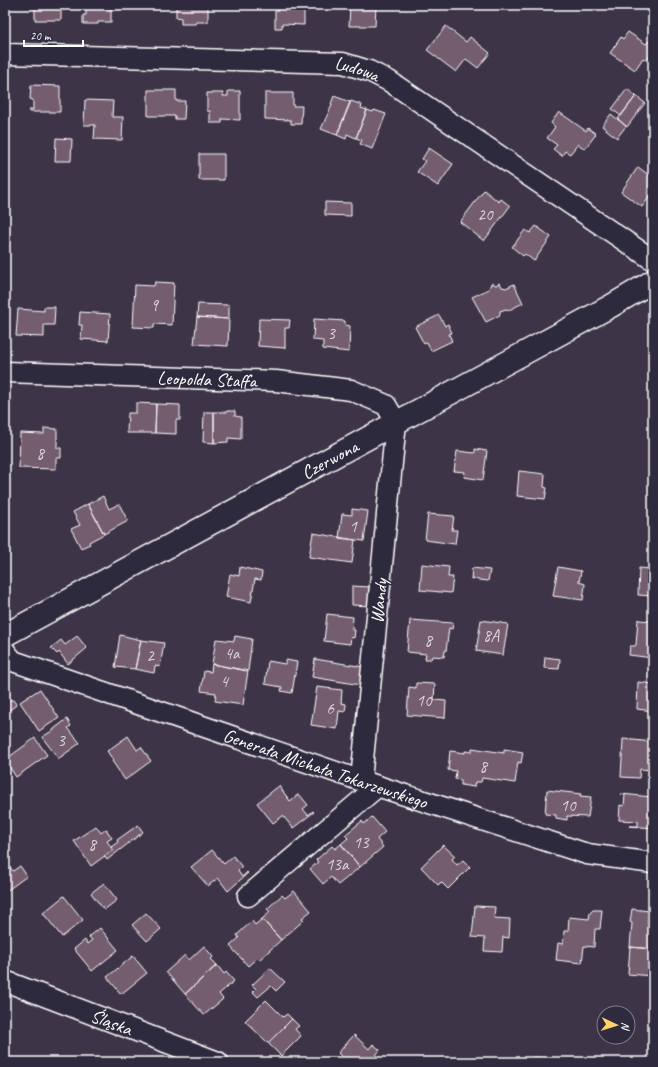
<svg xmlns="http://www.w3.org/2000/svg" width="658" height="1067" font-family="Caveat,sans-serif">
<rect width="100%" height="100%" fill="#3d3447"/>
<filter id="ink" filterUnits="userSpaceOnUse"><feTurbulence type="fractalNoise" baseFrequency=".025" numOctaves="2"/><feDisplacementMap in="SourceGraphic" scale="8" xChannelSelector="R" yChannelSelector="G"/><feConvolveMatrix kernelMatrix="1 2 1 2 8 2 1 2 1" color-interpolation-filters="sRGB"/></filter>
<g filter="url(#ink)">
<!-- building -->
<path fill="#755d6f" stroke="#fff" d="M35 5H61V20H35Z
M86 5H111V22H98V24H83V15H86Z
M176 5H208V22H196L195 24H181V18L176 17Z
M278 5H304V25L282 24V28H275V11H278Z
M350 5H376L375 26H349Z
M446 26 466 42 470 37 490 53 478 68 466 59 456 72 427 50Z
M628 32 646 44 649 41 653 44V51L647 60 643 58 635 70 610 53 621 37 623 39Z
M31 85 60 86V112H29V110H33V100L30 99Z
M627 89 636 96 621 116 612 109Z
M148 90H176V101H185L184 119H175V116H148Z
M228 91H240V120L222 119V123H210V111H207V93H223V96H228Z
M265 93H293V106H302L301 124H291V120L265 119Z
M334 96 350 102 337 135 321 129 332 105 331 104Z
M636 96 645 103 627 127 618 119Z
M85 100 113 101 112 117H123L122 140 94 139 95 125H84Z
M351 101 362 105 361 108 367 110 356 138 347 134 346 139 337 135Z
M367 110 373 112 374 110 386 114 372 149 360 144 362 140 356 138Z
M559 112 586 131 588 128 596 134 585 149 578 144 570 154 565 151 562 156 553 149 557 145 547 138 555 127 551 123Z
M611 114 626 126 617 138 602 126Z
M56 138 72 139 71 161H55Z
M429 148 453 164 438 186 417 172 425 161 422 159Z
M199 154H224V180H199Z
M638 167 653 178V182L651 186 653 187V192L642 207 621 192Z
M484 190 499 202 501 199 510 206 484 241 460 222Z
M325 202 351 203V216L325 215Z
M536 226 551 237 534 261 525 254 523 256 512 247 525 230 530 233Z
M155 282 174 283 172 325 154 324V328L133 327 135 285 154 286Z
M491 283 496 285 500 283 502 287 506 288 514 284 523 303 509 310 506 309 500 311V315L486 322 472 297 489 289Z
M198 304 229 305V319L197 317Z
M44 307H55L54 325H44V337L16 336 18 309 44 311Z
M80 312 110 314 108 341 81 339 82 325H79Z
M439 315 445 326 448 324 452 333 449 334 452 341 431 351 427 342 424 344 415 327Z
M197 317 229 319 228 346 194 344Z
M259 319 290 320 289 328H285V348L258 346Z
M314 319 345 321V325L350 326 349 352 323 349V341L313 340Z
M136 403 156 404 155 433H127L128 413H136Z
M156 404 180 405V420H176V434L155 433Z
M227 411H235V416L241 417V439L228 438V442L214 443V412H227Z
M204 412H214V443L203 442Z
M44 428 57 429V448H61V458H56V469L19 468 20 433 44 434Z
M475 449 487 451 483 480 464 477 465 472 454 471 457 451 475 453Z
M519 471 545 474 544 487 547 488 545 499 517 496Z
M103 496 109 509 119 504 128 521 104 534 88 504Z
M88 504 104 534 89 542 90 544 81 548 71 529 80 525 73 512Z
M352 509 368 511 364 541 339 538 342 514 352 515Z
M428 514 454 516 452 530H457L455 544 425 540Z
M313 533 355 540 352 563 309 557Z
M652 561 653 596 638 595 639 568 652 569Z
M422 564 449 567 448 577H453L451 593 420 590Z
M240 567 262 572 261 580 255 579 251 602 226 597 230 574 239 576Z
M558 567 581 571 579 582 585 584 583 600 553 596Z
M472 568 490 570 488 581 471 579Z
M352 586 370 587V606L352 605Z
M327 614 353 617 352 630H355L354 638 351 637 350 644 324 641Z
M638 619 639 620 652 621 653 620V658L629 655 630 646H635L636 645Z
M410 620 453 623 452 629 449 628 446 651H445L444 657 432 656 431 659H425L426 654 407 652Z
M481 620 508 624 503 655 476 651Z
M120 635 141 640 135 669 115 667Z
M77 636 87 648 68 664 59 652 57 654 51 648 61 640 65 645Z
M235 636 252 639 248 671 212 664 216 639 234 641Z
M141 640 164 643 160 667 155 666 154 673 135 669Z
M545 657 560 659 559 669 544 668Z
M315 659 364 667 361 685 312 677Z
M286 660 297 662 292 693 281 691 282 687 265 684 268 661 285 664Z
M212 664 248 671 243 705 215 701 216 693 201 691 204 671 211 672Z
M638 682 653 684V711L637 709Z
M416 683 435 684 434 700 446 701 445 718 407 715 409 687 416 688Z
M5 687 10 695 6 697 9 700H13L16 704 15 706 5 713Z
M317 687 342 690 341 703 346 704 345 712 339 711 337 729 311 725Z
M40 689 59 718 39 731 20 702Z
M67 719 71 726 68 728 80 743 58 759V758L42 737 54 730V729Z
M128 736 137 750 141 747 151 761 125 780 112 761 113 760 107 751Z
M35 738 47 755 16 777 5 760Z
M623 739 653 742V770L640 769 639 778 621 777Z
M472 748 504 753V749L523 752 521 763 518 762 515 783 482 778 481 782H475L474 787 461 785V780L455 779 456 771 448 770 450 751 465 753V751L472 752Z
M279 786 290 801 299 794 308 805 303 809 308 815 313 811 314 812 293 828 283 816 273 823 257 803Z
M547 790 581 794 580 796 591 797 588 817 567 816V820L556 818V815L545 814Z
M621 794 652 797 650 818 653 819V828L629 826H638V821L619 820 620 805 624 806 625 795Z
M372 817 385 832 377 839 383 847 360 867 341 844 348 838 345 835 362 821 364 824Z
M138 825 143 832 107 860 104 856 113 850 111 847 118 842 117 840Z
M96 826 101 833 106 829 112 838 107 841 113 850 91 866 74 841Z
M341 844 360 867 338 885 331 877 323 884 310 869 318 862 316 860 332 846 335 849Z
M443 845 455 856 452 859 457 865 463 860 470 867 448 889 441 882 438 885 421 867Z
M212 850 224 864 233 856 242 867 238 871 242 877 247 872 248 873 228 891 218 878 208 886 191 867Z
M20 866 27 876 5 892V871L10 867 13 871Z
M104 883 117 900 104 910 91 893Z
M294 891 311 911 302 918 304 920 281 940 262 919 270 912 267 909 282 895 285 898Z
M64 896 83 920 62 937 43 913Z
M475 906 495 907 494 918 510 919 509 938 503 937 502 952 484 951 485 938 472 937Z
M632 909 649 911 648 922 653 923V949L630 947 632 923 630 922Z
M593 910H602L600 929H595L594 947 584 946 582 963 556 960 558 943 563 944 564 931H568L569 917 589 919 590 913Z
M146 913 161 929 147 941 132 925Z
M262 919 281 940 259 960 257 958 248 966 230 946 239 938 237 935 252 921 255 925Z
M100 928 118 950 92 971 74 949 85 940 87 944 92 940 89 937Z
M204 946 213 957 211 959 217 965 185 994 166 972 185 955 189 960Z
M630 947 653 949V976L628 974Z
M133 956 147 973 121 994 107 977Z
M217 965 224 974 226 972 234 981 219 994 223 999 204 1015 185 994Z
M270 968 285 982 276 991 271 986 258 997 253 992 256 989 252 985Z
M266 1000 283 1017 287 1014 292 1019 268 1043 245 1021Z
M292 1019 299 1026 295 1029 301 1036 281 1056 268 1043Z
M354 1035 369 1049 373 1044 380 1050 376 1055 383 1062H342L340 1060 343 1058 338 1053Z
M533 1057 544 1058V1062H533Z
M544 1058 555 1059V1062H544Z"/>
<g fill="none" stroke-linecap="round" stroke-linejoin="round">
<!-- minor casing -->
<g stroke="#fff" stroke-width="23">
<g id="minor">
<path id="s1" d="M5 54 343 63 369 71 389 81 653 260"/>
<path id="s2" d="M5 372 276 381 351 390 386 405 396 422 361 780"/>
<path id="s3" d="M5 651 13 661 365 782 587 854 653 863"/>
<path d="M248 896 378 786"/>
<path id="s4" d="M5 981 218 1062"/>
</g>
</g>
<!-- secondary casing -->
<g stroke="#fff" stroke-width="25">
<g id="secondary">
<path id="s5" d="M5 635 611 306 653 281"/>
</g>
</g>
<!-- minor -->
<use href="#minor" stroke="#2f2a3d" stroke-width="20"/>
<!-- secondary -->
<use href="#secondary" stroke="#2f2a3d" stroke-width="22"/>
</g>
</g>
<g text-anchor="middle" stroke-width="3" stroke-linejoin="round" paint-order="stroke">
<!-- number labels -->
<g font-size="17" fill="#dcd6db">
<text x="485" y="220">20</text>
<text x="154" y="311">9</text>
<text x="331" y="339">3</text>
<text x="40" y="459">8</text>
<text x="353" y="532">1</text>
<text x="491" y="641">8A</text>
<text x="428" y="646">8</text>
<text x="232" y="659">4a</text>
<text x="150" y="661">2</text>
<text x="224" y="687">4</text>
<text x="424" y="706">10</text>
<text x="330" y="714">6</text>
<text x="61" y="746">3</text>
<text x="483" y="772">8</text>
<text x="568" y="811">10</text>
<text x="361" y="848">13</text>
<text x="92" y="850">8</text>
<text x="337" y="870">13a</text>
</g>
<!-- street labels -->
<g font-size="19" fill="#fff" stroke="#2f2a3d">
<text dy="7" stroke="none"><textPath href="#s1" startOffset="353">Ludowa</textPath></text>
<text dy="7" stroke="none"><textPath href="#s2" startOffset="202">Leopolda Staffa</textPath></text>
<text dy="7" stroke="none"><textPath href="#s5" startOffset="369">Czerwona</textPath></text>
<text transform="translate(378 601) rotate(-84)" y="7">Wandy</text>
<text dy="7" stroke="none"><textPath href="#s3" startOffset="343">Generała Michała Tokarzewskiego</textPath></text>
<text dy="7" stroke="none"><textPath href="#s4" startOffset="114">Śląska</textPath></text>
</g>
</g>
<!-- margin -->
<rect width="658" height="1067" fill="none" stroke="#2f2a3d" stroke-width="20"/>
<rect x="10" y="10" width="638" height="1047" fill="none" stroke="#fff" stroke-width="1.5" filter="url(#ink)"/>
<!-- north arrow -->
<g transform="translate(616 1025) rotate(94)"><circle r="19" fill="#2f2a3d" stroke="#827f8b"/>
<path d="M0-3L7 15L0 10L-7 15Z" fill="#ffd166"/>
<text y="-6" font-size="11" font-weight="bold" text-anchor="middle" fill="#ffffff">N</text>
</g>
<!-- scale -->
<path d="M24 40v6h59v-6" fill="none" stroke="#ffffff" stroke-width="2"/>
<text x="30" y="40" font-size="12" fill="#ffffff" stroke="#2f2a3d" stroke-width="3" paint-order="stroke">20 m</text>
</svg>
